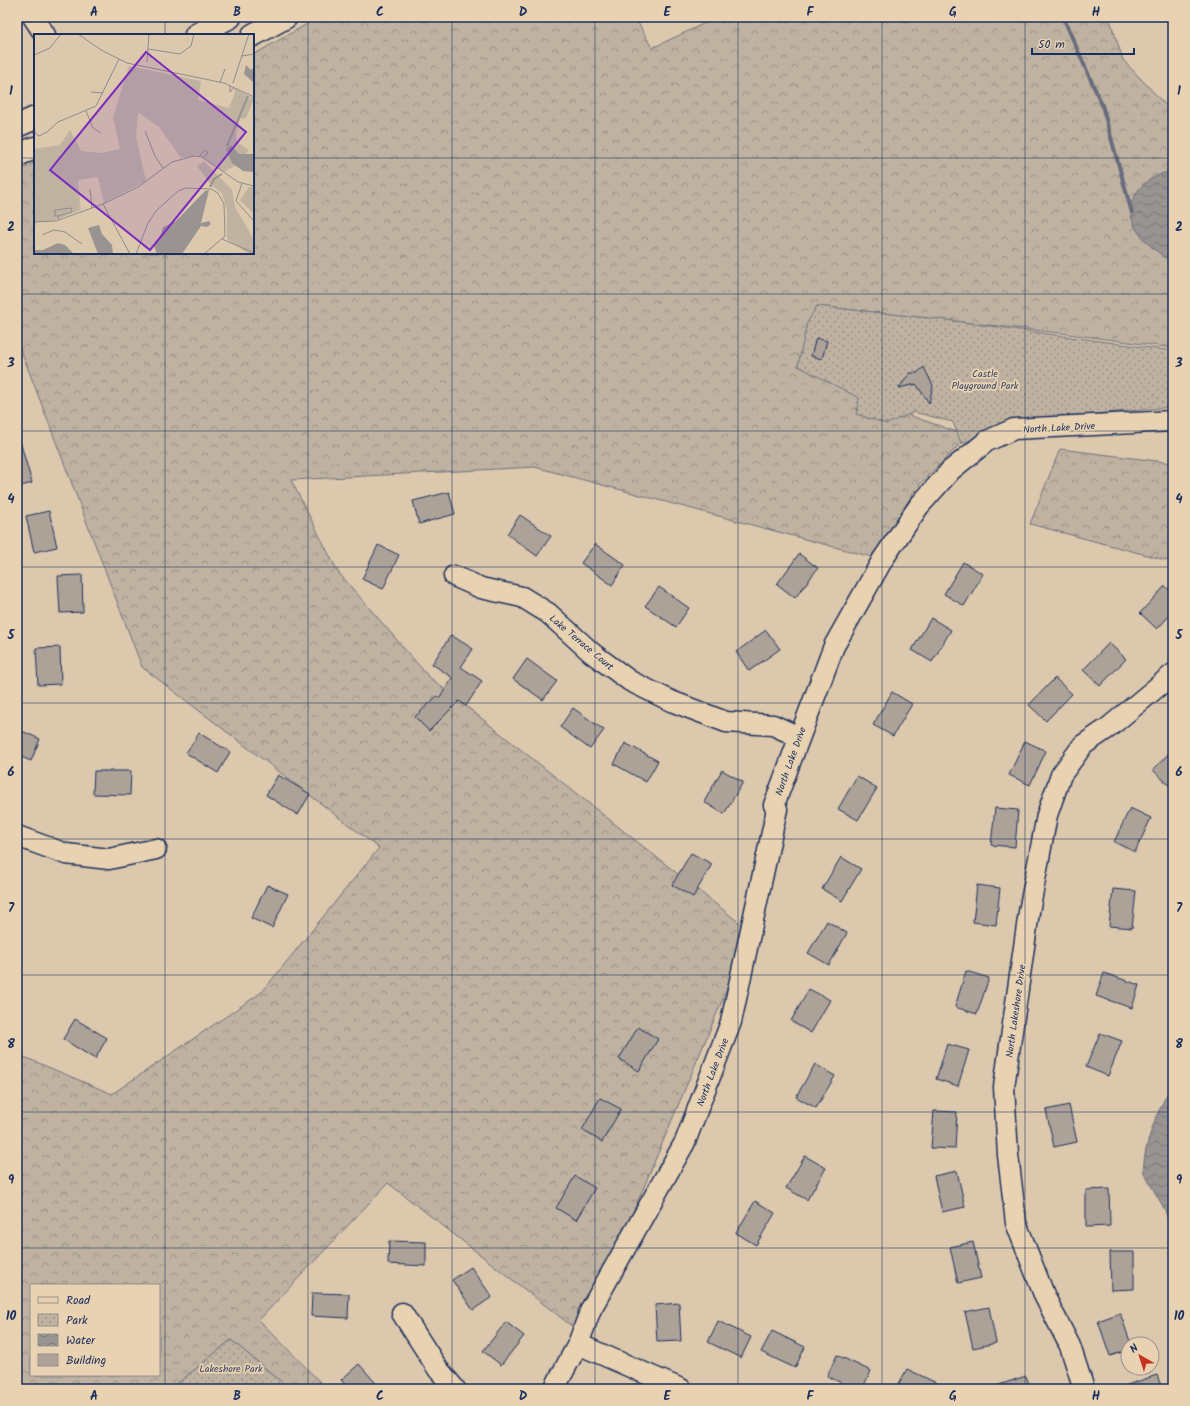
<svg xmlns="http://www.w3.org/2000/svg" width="1190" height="1406" font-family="Kalam,sans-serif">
<defs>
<pattern id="forest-crowns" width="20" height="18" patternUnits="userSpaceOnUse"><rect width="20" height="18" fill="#bfb2a1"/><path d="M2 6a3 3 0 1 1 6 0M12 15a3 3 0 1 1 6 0" fill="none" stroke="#9a9186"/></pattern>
<pattern id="park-dots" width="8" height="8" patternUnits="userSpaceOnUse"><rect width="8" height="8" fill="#bfb2a1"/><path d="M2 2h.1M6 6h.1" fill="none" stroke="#9a9186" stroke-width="1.8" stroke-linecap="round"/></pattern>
<pattern id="water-waves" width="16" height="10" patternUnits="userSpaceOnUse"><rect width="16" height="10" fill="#999492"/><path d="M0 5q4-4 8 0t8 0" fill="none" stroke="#7c797a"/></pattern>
</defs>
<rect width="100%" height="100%" fill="#dcc8ac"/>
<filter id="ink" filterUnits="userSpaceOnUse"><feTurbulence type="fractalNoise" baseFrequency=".025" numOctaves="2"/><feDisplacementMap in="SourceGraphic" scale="8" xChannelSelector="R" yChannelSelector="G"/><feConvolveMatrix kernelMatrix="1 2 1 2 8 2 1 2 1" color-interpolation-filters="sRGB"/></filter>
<g filter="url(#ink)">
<!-- forest -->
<path fill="url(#forest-crowns)" stroke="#6d7080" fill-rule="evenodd" d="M319 17H635L652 48 718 17H1109L1123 60 1173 113V348L1061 333 817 306 860 398 974 438 960 444 918 486 872 557 535 467 291 480 338 572 428 676 751 932 582 1334 388 1183 259 1320 327 1389H290L231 1340 171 1389H17V1054L112 1094 262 992 379 848 142 667 17 340V171L35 163V253H253V55ZM31 1285H159V1375H31Z
M1060 449 1173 463V562L1030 524Z"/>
<!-- park -->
<path fill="url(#park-dots)" stroke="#6d7080" d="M817 306 947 320 1173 351V407L1048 418 961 443 953 422 914 412 887 424 856 414 859 398 798 366 807 323Z
M231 1340 290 1389H171Z"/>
<!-- water -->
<path fill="url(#water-waves)" stroke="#676c7d" d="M1173 171V263C1160 254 1143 242 1135 227 1121 199 1146 175 1173 171Z
M1173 1086V1234L1171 1229 1165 1210 1144 1173C1141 1152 1159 1103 1173 1086Z"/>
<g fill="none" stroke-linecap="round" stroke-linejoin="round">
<!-- stream -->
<path stroke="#676c7d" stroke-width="4" d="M1063 17 1102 105 1132 213"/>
</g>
<!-- building -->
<path fill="#aca298" stroke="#1b2f5e" d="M816 338 827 341 822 359 811 356Z
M924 367 933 386 929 403 916 384 899 388 910 373H917Z
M17 441H20L32 483 17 487Z
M449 492 455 514 419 524 413 501Z
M49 511 57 547 34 552 26 516Z
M520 515 551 536 537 556 507 534Z
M595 544 625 565 612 585 581 563Z
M378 545 399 555 383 589 362 579Z
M799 554 818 568 795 598 777 584Z
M963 562 983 574 964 606 944 594Z
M82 575 83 612 60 613 58 576Z
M1165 586 1173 593V612L1157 629 1140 613Z
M659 587 689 608 676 627 645 606Z
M931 618 951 630 932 662 912 650Z
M766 630 780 649 749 671 736 652Z
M451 635 473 649 461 667 482 681 466 706 459 701 429 731 415 717 437 696 439 698 453 678 432 664Z
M1109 643 1126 659 1100 686 1083 670Z
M60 647 61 684 38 685 36 648Z
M527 659 557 681 543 700 513 679Z
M1055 678 1072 694 1046 721 1029 705Z
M892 692 912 704 893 736 873 725Z
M573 708 604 730 590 749 560 727Z
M17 729 40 739 31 761 17 755Z
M199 733 230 752 218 773 186 753Z
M1025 741 1046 751 1030 785 1009 775Z
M625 743 658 761 646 782 614 764Z
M1173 749V789L1153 770Z
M722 770 743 782 724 814 704 802Z
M94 771H131L130 795 93 794Z
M278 775 310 794 298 815 266 795Z
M857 776 877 788 858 820 838 809Z
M995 808 1018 810 1015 847 991 845Z
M1130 808 1151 818 1135 852 1114 842Z
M691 853 712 864 693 897 672 885Z
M841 857 861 869 842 901 822 889Z
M267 885 288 894 272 928 251 918Z
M977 885 1000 888 996 925 973 922Z
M1113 889 1136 891 1132 928 1109 926Z
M827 921 847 933 829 965 808 953Z
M966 971 989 978 977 1014 955 1007Z
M1104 973 1139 985 1132 1008 1096 996Z
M809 989 830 1000 811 1033 791 1021Z
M75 1019 107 1038 95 1059 63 1039Z
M638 1027 658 1039 639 1071 619 1059Z
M1100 1033 1122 1041 1108 1076 1086 1067Z
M947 1044 969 1050 958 1086 936 1079Z
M815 1064 835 1076 816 1108 796 1097Z
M600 1098 621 1109 602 1142 582 1130Z
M1069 1105 1077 1142 1054 1147 1046 1110Z
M934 1111 957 1112 955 1149 931 1148Z
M805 1156 826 1168 807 1200 786 1188Z
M957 1171 965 1207 942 1212 934 1176Z
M575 1176 595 1188 576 1220 556 1208Z
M1109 1189 1110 1226 1086 1227V1190Z
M755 1201 775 1213 756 1245 736 1233Z
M389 1241 426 1242V1266L388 1264Z
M973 1242 981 1278 958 1283 950 1247Z
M1110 1252H1134V1289L1111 1290Z
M471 1267 492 1297 473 1310 452 1280Z
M312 1293 349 1294 348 1318 311 1316Z
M679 1303 681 1341 657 1342 655 1305Z
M989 1307 996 1343 973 1348 965 1312Z
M1120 1313 1131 1344H1128V1350L1110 1356 1098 1321Z
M718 1321 751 1337 741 1358 708 1342Z
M506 1322 524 1336 501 1365 483 1351Z
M772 1331 805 1347 795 1368 761 1352Z
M837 1355 871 1371 862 1389H854L827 1376Z
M359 1364 381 1389H349L341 1380Z
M907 1369 949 1389H896Z
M1157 1375 1162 1389H1122L1121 1387Z
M1026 1376 1031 1389H994L993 1387Z"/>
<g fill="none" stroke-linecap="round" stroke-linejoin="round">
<!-- minor casing -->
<g stroke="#1b2f5e" stroke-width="23">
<path id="minor" d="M33 17 45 35
M454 576 481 588 522 597 548 613 592 653 630 681 671 701 726 722 773 725 799 737
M17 836 66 854 109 859 156 849
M402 1313 438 1369 455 1389
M578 1344 681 1389
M554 1389 578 1344 591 1309 685 1142 731 1022 777 809 774 805 834 646 883 559 919 506 951 470 987 441 1014 429 1173 421
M1084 1389 1070 1346 1045 1297 1016 1223 1008 1155 1004 1087 1029 912 1047 815 1061 775 1083 745 1108 728 1173 674"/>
</g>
<!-- highway casing -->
<g stroke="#1b2f5e" stroke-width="25">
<path id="highway" d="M196 35 230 17
M253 35 286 17
M17 126 35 118
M17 155 35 148"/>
</g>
<!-- minor -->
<use href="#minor" stroke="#e8d2b1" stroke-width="20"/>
<!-- highway -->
<use href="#highway" stroke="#e8d2b1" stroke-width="22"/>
</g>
</g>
<!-- grid -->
<path fill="none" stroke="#1b2f5e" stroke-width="1" stroke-opacity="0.55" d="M165 17V35M308 17V1389M452 17V1389M595 17V1389M738 17V1389M882 17V1389M1025 17V1389M17 158H35M253 158H1173M165 253V1389M17 294H1173M17 431H1173M17 567H1173M17 703H1173M17 839H1173M17 975H1173M17 1112H1173M17 1248H1173"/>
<g text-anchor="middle" stroke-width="3.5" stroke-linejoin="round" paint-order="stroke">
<!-- park labels -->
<g font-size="10" fill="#344368" stroke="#e8d2b1">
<text x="985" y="377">Castle<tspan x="985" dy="12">Playground Park</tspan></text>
<text x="231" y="1372">Lakeshore Park</text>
</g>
<!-- street labels -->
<g font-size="10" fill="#1b2f5e" stroke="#e8d2b1">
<text transform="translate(1059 427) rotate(-3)" y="4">North Lake Drive</text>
<text transform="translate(582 642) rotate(40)" y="4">Lake Terrace Court</text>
<text transform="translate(790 761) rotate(-70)" y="4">North Lake Drive</text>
<text transform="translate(1015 1011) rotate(-82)" y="4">North Lakeshore Drive</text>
<text transform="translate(712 1072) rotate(-69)" y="4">North Lake Drive</text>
</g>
</g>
<!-- overview -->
<g transform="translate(34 34)">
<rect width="220" height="220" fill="#dcc8ac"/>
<path d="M95 32 167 47 164 66 195 74 201 59 200 54 220 65 212 84 206 85 202 99 203 108 215 116 201 132 195 135 160 99 157 109 164 121 147 124 125 93 104 78 102 103 112 147 70 169 64 143 44 146 47 179 40 146H5V128H0V115L26 111 36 96 47 117 67 119 86 115 79 83ZM170 127 198 156 201 173 220 206V220H215L193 205V176L188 159 177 151 163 132Z" fill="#bfb2a1"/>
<path d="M160 99 195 135 190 138 163 120 156 111 154 103ZM5 127V146H40L46 176 19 187 2 188 0 196V128ZM215 153H220V180L206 166Z" fill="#bfb2a1"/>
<path d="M212 31 217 36 220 34V49L210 40ZM197 111 205 120H220V138L209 137 198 129 192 115ZM175 156 167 189 175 187 177 190 173 193 167 192 148 220H123L120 212 126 204 129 193 141 188 171 157ZM65 191 68 200 78 211 79 220H64L54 194ZM24 209 31 211 39 219 50 220H0V216H9Z" fill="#999492"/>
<path fill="none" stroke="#999492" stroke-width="2" d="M193 112 214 62M176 153 180 145 188 140"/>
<path fill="none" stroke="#8f8b8d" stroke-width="1" d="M44 0 67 16 93 29 190 49 220 63M114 15 146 20 157 12 160 0M0 21 16 14 27 0M208 22 220 20M113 28 115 0M186 48 191 35M199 49 215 0M196 52V58L200 53M57 58 69 59M52 77 59 94 67 99M0 87 1 99 5 102 13 98 24 88 62 72 85 25M111 97 121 122 129 134M165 122 171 116 174 119 169 124M208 149 202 167 220 187M56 155 58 174M69 170 96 220M24 182H21V176L37 174 38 178 24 182 25 186M0 188 22 187 69 170 104 153 138 128 160 122 168 123 204 148 220 152M8 201 20 196 31 198 48 210M188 205 220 219M102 220 114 189 122 177 144 157 152 154 177 155 184 159 190 170 191 202 170 220"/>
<path fill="#7b2cbf" fill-opacity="0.15" stroke="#7b2cbf" stroke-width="2" d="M112 18 212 98 116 216 16 136Z"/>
<rect width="220" height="220" fill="none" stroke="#1b2f5e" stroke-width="2"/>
</g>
<!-- margin -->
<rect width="1190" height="1406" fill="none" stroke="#e8d2b1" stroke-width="44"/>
<!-- legend -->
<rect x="30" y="1284" width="130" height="92" fill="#e8d2b1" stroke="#969190"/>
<rect x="38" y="1297" width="20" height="6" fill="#e8d2b1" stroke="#969190"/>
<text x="66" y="1304" font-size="12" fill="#1b2f5e">Road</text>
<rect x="38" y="1314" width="20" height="12" fill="url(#park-dots)" stroke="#969190"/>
<text x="66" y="1324" font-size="12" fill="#1b2f5e">Park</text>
<rect x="38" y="1334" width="20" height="12" fill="url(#water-waves)" stroke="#969190"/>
<text x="66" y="1344" font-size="12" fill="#1b2f5e">Water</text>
<rect x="38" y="1354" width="20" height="12" fill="#aca298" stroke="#969190"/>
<text x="66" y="1364" font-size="12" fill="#1b2f5e">Building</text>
<!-- north arrow -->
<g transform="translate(1140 1356) rotate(321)"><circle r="19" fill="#e8d2b1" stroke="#969190"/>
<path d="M0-3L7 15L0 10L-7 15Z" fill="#c8321e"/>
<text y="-6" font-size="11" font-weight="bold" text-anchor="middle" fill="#1b2f5e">N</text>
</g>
<!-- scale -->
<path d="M1032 48v6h102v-6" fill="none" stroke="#1b2f5e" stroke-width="2"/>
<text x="1038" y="48" font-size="12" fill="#1b2f5e" stroke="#e8d2b1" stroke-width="3" paint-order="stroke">50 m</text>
<rect x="22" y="22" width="1146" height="1362" fill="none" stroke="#1b2f5e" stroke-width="1.5"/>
<g font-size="13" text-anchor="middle" font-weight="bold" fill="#1b2f5e">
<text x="94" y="16">A</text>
<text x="237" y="16">B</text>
<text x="380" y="16">C</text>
<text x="523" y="16">D</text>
<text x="667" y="16">E</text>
<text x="810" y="16">F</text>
<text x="953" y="16">G</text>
<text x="1096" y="16">H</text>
<text x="11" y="95">1</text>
<text x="1179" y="95">1</text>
<text x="11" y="231">2</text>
<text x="1179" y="231">2</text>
<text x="11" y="367">3</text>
<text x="1179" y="367">3</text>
<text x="11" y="503">4</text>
<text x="1179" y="503">4</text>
<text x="11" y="639">5</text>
<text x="1179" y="639">5</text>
<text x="11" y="776">6</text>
<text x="1179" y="776">6</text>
<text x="11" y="912">7</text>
<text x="1179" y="912">7</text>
<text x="11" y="1048">8</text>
<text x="1179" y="1048">8</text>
<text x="11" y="1184">9</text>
<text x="1179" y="1184">9</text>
<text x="11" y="1320">10</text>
<text x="1179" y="1320">10</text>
<text x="94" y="1400">A</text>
<text x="237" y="1400">B</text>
<text x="380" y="1400">C</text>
<text x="523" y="1400">D</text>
<text x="667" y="1400">E</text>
<text x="810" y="1400">F</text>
<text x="953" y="1400">G</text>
<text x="1096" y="1400">H</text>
</g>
</svg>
